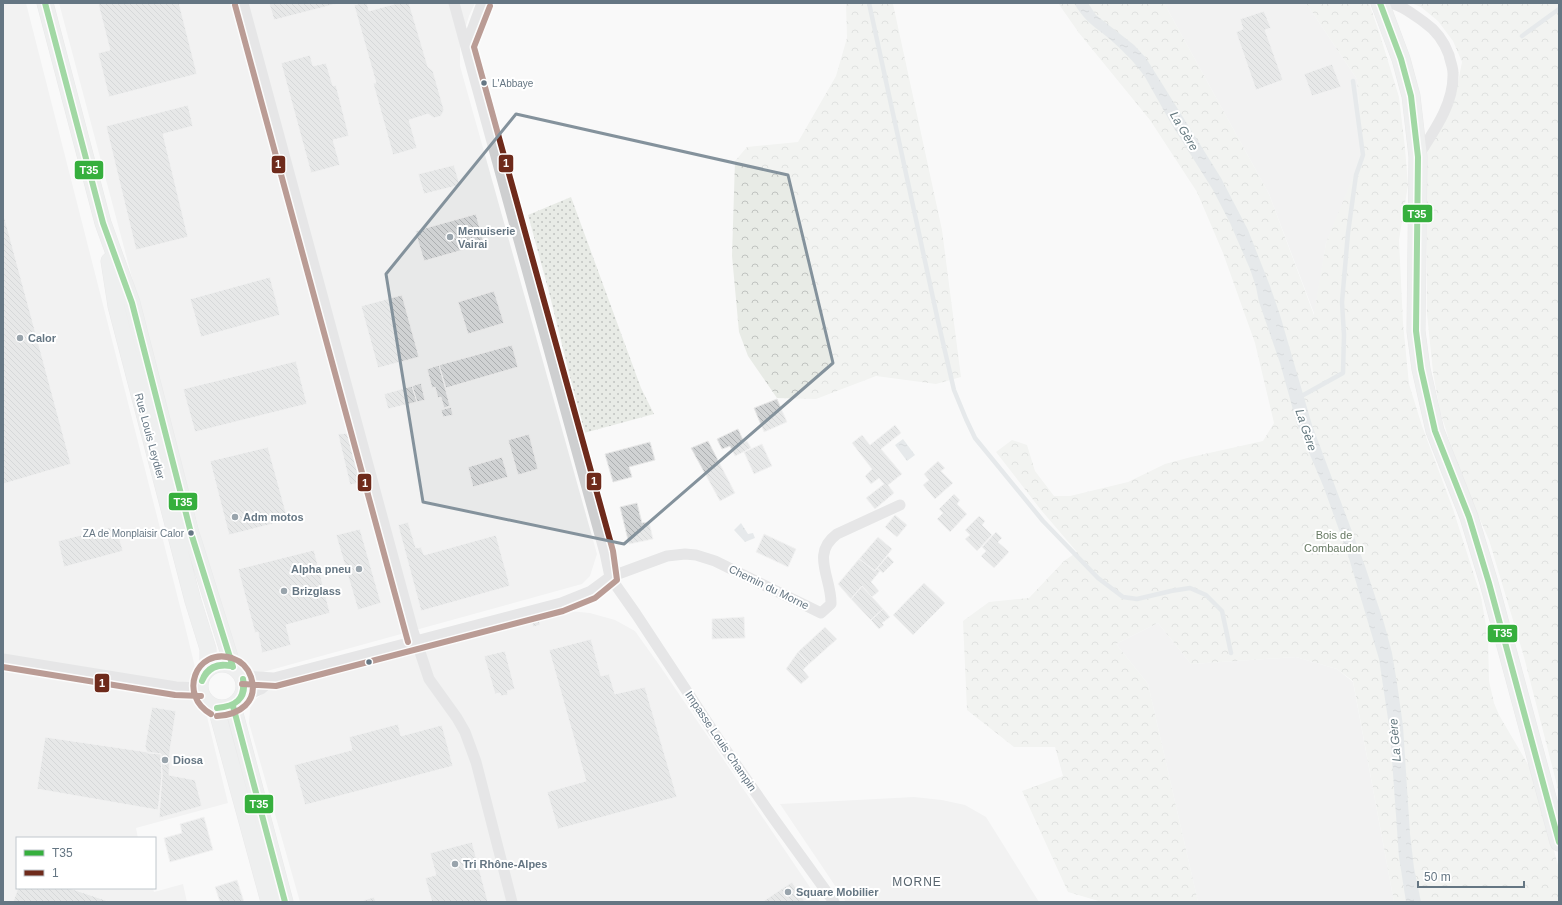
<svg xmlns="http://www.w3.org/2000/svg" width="1562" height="905" font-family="Arial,sans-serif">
<defs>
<pattern id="grass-dots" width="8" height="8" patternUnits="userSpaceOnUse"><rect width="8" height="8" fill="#e8ebe6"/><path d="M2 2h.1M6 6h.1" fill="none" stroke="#c0c3c0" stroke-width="1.8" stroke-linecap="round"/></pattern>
<pattern id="forest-crowns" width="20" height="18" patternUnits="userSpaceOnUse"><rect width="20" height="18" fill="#e8ebe6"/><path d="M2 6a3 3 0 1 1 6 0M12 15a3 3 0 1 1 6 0" fill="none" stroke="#c0c3c0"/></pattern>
<pattern id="water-ripples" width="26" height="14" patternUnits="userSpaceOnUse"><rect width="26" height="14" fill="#ced6d9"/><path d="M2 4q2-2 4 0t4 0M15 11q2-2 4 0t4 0" fill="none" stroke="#abb2b5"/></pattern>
<pattern id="building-back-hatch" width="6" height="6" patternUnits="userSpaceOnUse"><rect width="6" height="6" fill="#d0d2d3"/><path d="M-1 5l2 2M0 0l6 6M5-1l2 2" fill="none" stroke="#acafb1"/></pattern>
</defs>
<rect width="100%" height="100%" fill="#f9f9f9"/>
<!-- built -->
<path fill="#e8e9e9" d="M3 3H26L185 626 228 803 136 828 138 838H17V888H153L154 892 183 884 187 902H3Z
M59 3H475L469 16 460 45V66L597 554 590 576 582 584 256 674 244 672 237 663 231 650Z
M1164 3H1306L1357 79 1363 164 1326 243 1315 316 1269 194Z
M569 611 590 613 615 620 635 631 660 666 820 902H300L249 723 250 708 256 699 270 688Z
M1158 623 1191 664 1296 657 1337 669 1353 682 1394 902H1198L1148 684 1116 644Z
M914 797 942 800 965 805 986 817 1039 902H846L780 804Z"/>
<!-- grass -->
<path fill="url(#grass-dots)" d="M571 197 641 388 654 414 584 433 549 292 528 215Z"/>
<!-- forest -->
<path fill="url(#forest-crowns)" d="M846 3H891L893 4 942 230 961 377 936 384 876 376 816 399 777 398 748 356 739 332 732 256 735 161 747 147 798 142 836 76 847 38Z
M1058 3H1164L1269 194 1314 315 1326 243 1356 170 1363 164 1357 79 1306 3H1369L1380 35 1399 97 1405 148 1408 185 1399 240 1403 323 1409 384 1422 426 1453 509 1481 597 1488 637 1489 681 1494 703 1499 715 1533 773 1559 869V902H1394L1353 681 1337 669 1296 657 1191 664 1158 623 1116 644 1148 684 1198 902H1102L1068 892 1022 791 1063 776 1055 747H1014L967 710 963 621 989 602 1029 598 1064 561 1077 552 1041 510 996 452 1012 440 1027 445 1035 471 1054 496H1070L1128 482 1165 464 1191 457 1263 441 1274 423 1255 343 1223 253 1197 192 1150 120 1079 33Z
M1411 3H1559V793L1524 657 1489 540 1460 474 1440 411 1433 372 1427 314 1426 148 1458 82 1462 62 1453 41 1438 21 1421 7Z"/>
<!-- water -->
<path fill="url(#water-ripples)" d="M1074 3H1088L1096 15 1134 45 1146 58 1221 178 1248 230 1270 286 1280 315 1312 425 1365 566 1384 623 1392 653 1397 683 1403 726 1410 834 1414 868 1421 902H1406L1399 857 1390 732 1379 659 1348 555 1324 488 1297 424 1280 363 1259 302 1256 287 1250 269 1230 223 1213 190 1172 125 1145 77C1135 62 1120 48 1106 36 1092 25 1083 19 1074 3Z
M903 439 915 455 907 461 895 445Z
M741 523 748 534 753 533 755 538 745 542 734 530Z"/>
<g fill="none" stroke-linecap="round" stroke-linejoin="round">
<!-- stream -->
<path stroke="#ced6d9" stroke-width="4.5" d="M869 3 938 321 954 390 966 419 975 438 1043 521 1098 578 1123 597 1137 599 1171 591 1190 588 1206 595 1222 611 1231 653
M1522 36 1559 9
M1298 398 1343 373 1344 335 1342 302 1348 233 1356 175 1363 155 1353 81"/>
</g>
<!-- building -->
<path fill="url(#building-back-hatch)" stroke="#e8e8e8" d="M98 3H179L197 74 109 97 98 53 110 50Z
M269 3H335L336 4 274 20Z
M362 3H367L369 11 398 3H409L428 67 433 71 444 110 441 116 434 118 428 114 409 120 417 148 393 155 373 83H376L354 5Z
M1264 11 1271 28 1265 30 1283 80 1256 90 1236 32 1243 29 1240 19Z
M310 55 313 66 326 63 333 86 336 85 349 136 333 140 340 165 311 173 281 63Z
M1332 64 1341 87 1312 96 1304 74Z
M188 105 193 126 163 134 188 237 136 250 106 126Z
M454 165 460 185 424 194 418 174Z
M3 212 71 464 3 484Z
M476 214 484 244 424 261 415 231Z
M270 277 280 315 201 337 190 299Z
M494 291 504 323 468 334 458 302Z
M402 295 419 357 378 368 361 306Z
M512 345 518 367 446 388 439 365Z
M296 361 307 404 195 432 183 389Z
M439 365 450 406 444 408 441 397 438 398 435 387 432 388 427 369Z
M421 383 425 400 417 402 412 386Z
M412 386 417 402 388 409 384 394Z
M777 399 787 422 764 432 754 408Z
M451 407 453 415 443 417 441 410Z
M895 425 901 433 881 449 902 474 888 485 894 493 875 509 866 498 884 484 879 478 871 484 865 476 872 469 852 443 862 435 870 445Z
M738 429 744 442 747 441 751 448 735 456 730 446 722 449 717 439Z
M348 433 360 483 350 485 338 434Z
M529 434 538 469 518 475 508 440Z
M708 441 735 493 720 501 691 448Z
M650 442 655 460 629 467 632 477 613 482 605 454Z
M762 444 772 466 754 474 744 452Z
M268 447 288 520 229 535 210 461Z
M502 457 508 477 473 487 468 467Z
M938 461 945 468 941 471 953 483 935 499 923 485 929 480 924 474Z
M954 494 960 500 957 504 967 514 950 532 937 519 943 513 939 509Z
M637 503 642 523 649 522 653 539 629 544 620 507Z
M895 515 907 525 897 537 885 527Z
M979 516 985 521 982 525 992 535 977 551 965 539 970 535 965 530Z
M408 522 416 548 421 547 424 555 496 535 510 586 421 611 398 525Z
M116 526 123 551 64 567 58 541Z
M360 529 381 603 358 610 336 535Z
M996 532 1002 538 998 542 1009 552 994 568 981 556 986 551 982 547Z
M764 534 796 549 788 567 756 552Z
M878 537 892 549 875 571 859 559Z
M314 550 330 613 286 625 291 645 262 653 258 632 255 633 238 569Z
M888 556 894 562 883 573 877 568Z
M859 559 875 571 877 568 880 571 871 582 879 591 872 597 862 586 851 599 838 584Z
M924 583 945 603 913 635 893 615Z
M862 586 883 609 871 620 851 599Z
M883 609 890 617 882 623 884 625 879 629 871 620Z
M744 617 745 638 712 639V619Z
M539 619 540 625 533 627 531 621Z
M825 627 837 639 809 664 798 652Z
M591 639 601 676 609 674 615 694 645 687 677 797 558 829 547 792 586 781 549 650Z
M505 651 515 689 507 691 508 695 501 696 500 693 495 694 484 656Z
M798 652 809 664 803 670 809 677 801 684 786 669Z
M152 707 176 711 170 750 169 775 195 780 202 806 159 818 162 776 161 754 147 753 145 746Z
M398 724 401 736 442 725 453 766 305 805 294 765 352 750 349 737Z
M45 737 161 754 162 776 158 810 37 789Z
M204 817 213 850 170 862 164 838 182 833 180 824Z
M472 842 488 902H432L425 878 436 875 430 853Z
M237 880 244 902H220L215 887Z
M792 882 805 902H762Z
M18 888H69L111 902H13Z
M374 897 376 902H358Z"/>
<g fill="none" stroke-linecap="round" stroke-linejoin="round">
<!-- secondary casing -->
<g stroke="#d5d6d7" stroke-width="17">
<path id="secondary" d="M45 3 103 223 132 303 191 533 233 667
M109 261 116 306 193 601 208 649V669
M200 686a22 22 0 1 1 44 0a22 22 0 1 1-44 0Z
M233 706 285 902
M216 708 269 902"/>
</g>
<!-- primary casing -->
<g stroke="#d5d6d7" stroke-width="19">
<path id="primary" d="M1380 3 1401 59 1411 96 1418 157 1416 331 1421 369 1435 431 1469 517 1489 583 1559 842"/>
</g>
<!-- minor -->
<path stroke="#cecfd0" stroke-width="11" d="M243 3 413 631 429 679 457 718 465 732 476 762 512 902
M454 3 466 47
M482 3 466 47 605 553 610 577 636 614 721 743 774 819 834 902
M1390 3C1402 5 1414 15 1424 22 1437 31 1444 41 1449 55 1450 61 1453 67 1453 73 1454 104 1434 131 1418 156
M3 659 176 687 201 688
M242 676 274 678 561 603 591 591 610 577 667 556 685 554 696 555 715 561 821 613 831 604C832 578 810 554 837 534L900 505
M242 697 261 689 274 678"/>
<!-- secondary -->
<use href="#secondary" stroke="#e1e2e2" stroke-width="16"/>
<!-- primary -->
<use href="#primary" stroke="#e1e2e2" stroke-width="18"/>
<!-- bus-1 casing -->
<g stroke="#fff" stroke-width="9">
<path id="bus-1" d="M45 3 103 223 132 303 191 533 233 667
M1380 3 1401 59 1411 96 1418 157 1416 331 1421 369 1435 431 1469 517 1489 583 1559 842
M202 681C206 668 217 662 231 666
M202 681C208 668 217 664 231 666
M233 706 285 902
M217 708C234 707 248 699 243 679
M217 708C236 706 245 700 243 679"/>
</g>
<!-- bus-2 casing -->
<g stroke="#fff" stroke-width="9">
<path id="bus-2" d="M235 5 408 642
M3 667 175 695 201 696
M242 684 276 686 563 611 595 598 617 580 613 551 474 47 490 6
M211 714C178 696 195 647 232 658 241 661 248 668 251 677 259 702 239 715 217 716"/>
</g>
<!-- bus-1 -->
<use href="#bus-1" stroke="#36af3d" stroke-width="6"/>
<!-- bus-2 -->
<use href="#bus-2" stroke="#6e2a1b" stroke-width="6"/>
</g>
<!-- marked area -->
<path d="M0 0H1562V905H0ZM516 114 788 175 833 363 624 544 423 502 386 274Z" fill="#f9f9f9" fill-opacity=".55" fill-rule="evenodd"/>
<path fill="none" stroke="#84929c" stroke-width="3" stroke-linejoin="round" d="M516 114 788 175 833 363 624 544 423 502 386 274Z"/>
<!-- markers -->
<g fill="#657683" stroke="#fff" stroke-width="1.5">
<circle cx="484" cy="83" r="3.5"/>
<circle cx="191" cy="533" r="3.5"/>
<circle cx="369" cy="662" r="3.5"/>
</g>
<g fill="#99a4ac" stroke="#fff" stroke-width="1.5">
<circle cx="450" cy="237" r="4"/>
<circle cx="20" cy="338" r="4"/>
<circle cx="235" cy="517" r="4"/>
<circle cx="359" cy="569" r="4"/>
<circle cx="284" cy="591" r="4"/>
<circle cx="165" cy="760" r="4"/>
<circle cx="455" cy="864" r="4"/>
<circle cx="788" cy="892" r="4"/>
</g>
<g text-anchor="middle" stroke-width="4" stroke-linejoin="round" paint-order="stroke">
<!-- bus labels -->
<g font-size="10" fill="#657683" stroke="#fff" text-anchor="start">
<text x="492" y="87">L'Abbaye</text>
<text x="184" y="537" text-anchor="end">ZA de Monplaisir Calor</text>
</g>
<!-- poi labels -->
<g font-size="11" font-weight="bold" fill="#657683" stroke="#fff" text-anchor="start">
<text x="458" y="235">Menuiserie<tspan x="458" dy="13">Vairai</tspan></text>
<text x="28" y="342">Calor</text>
<text x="243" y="521">Adm motos</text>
<text x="351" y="573" text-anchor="end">Alpha pneu</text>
<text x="292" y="595">Brizglass</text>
<text x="173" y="764">Diosa</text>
<text x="463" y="868">Tri Rhône-Alpes</text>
<text x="796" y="896">Square Mobilier</text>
</g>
<!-- street labels -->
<g font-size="11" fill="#657683" stroke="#fff">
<text transform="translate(150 436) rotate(75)" y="4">Rue Louis Leydier</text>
<text transform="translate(769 587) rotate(26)" y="4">Chemin du Morne</text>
<text transform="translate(721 741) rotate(56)" y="4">Impasse Louis Champin</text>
</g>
<!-- park labels -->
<g font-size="11" fill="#687a64" stroke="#fff">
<text x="1334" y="539">Bois de<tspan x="1334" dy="13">Combaudon</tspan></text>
</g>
<!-- water labels -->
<g font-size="12" font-style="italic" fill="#60757c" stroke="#fff">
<text transform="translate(1184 131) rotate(59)" y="4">La Gère</text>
<text transform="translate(1306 430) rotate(71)" y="4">La Gère</text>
<text transform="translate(1395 740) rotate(-95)" y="4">La Gère</text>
</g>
<!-- neighbourhood labels -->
<g font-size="12" letter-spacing="1" fill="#57646e" stroke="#fff">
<text x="917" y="886">MORNE</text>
</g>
</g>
<g stroke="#fff" stroke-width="1.5">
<rect x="498" y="154" width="16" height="19" rx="4" fill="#6e2a1b"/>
<rect x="271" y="155" width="15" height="19" rx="4" fill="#6e2a1b"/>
<rect x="74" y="160" width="30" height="20" rx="4" fill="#36af3d"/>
<rect x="1402" y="204" width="31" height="19" rx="4" fill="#36af3d"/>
<rect x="586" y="472" width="16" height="19" rx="4" fill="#6e2a1b"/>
<rect x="357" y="473" width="15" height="19" rx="4" fill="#6e2a1b"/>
<rect x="168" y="492" width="30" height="19" rx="4" fill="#36af3d"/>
<rect x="1487" y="624" width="31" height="19" rx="4" fill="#36af3d"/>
<rect x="94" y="673" width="16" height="20" rx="4" fill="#6e2a1b"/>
<rect x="244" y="794" width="30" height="20" rx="4" fill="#36af3d"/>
</g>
<g font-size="11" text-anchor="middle" font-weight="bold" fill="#fff">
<text x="506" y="167">1</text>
<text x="278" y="168">1</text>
<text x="89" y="174">T35</text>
<text x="1417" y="218">T35</text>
<text x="594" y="485">1</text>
<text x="365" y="487">1</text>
<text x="183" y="506">T35</text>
<text x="1503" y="637">T35</text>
<text x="102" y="687">1</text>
<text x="259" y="808">T35</text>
</g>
<!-- border -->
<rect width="1562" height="905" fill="none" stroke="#657683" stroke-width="8"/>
<!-- legend -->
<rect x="16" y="837" width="140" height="52" fill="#ffffff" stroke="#c1c8cd"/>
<rect x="24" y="850" width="20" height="6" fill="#36af3d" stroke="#c1c8cd"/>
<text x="52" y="857" font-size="12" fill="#657683">T35</text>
<rect x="24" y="870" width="20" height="6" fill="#6e2a1b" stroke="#c1c8cd"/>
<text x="52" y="877" font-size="12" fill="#657683">1</text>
<!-- scale -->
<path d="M1418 881v6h106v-6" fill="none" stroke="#657683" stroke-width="2"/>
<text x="1424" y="881" font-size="12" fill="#657683" stroke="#ffffff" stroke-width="3" paint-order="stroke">50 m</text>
</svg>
